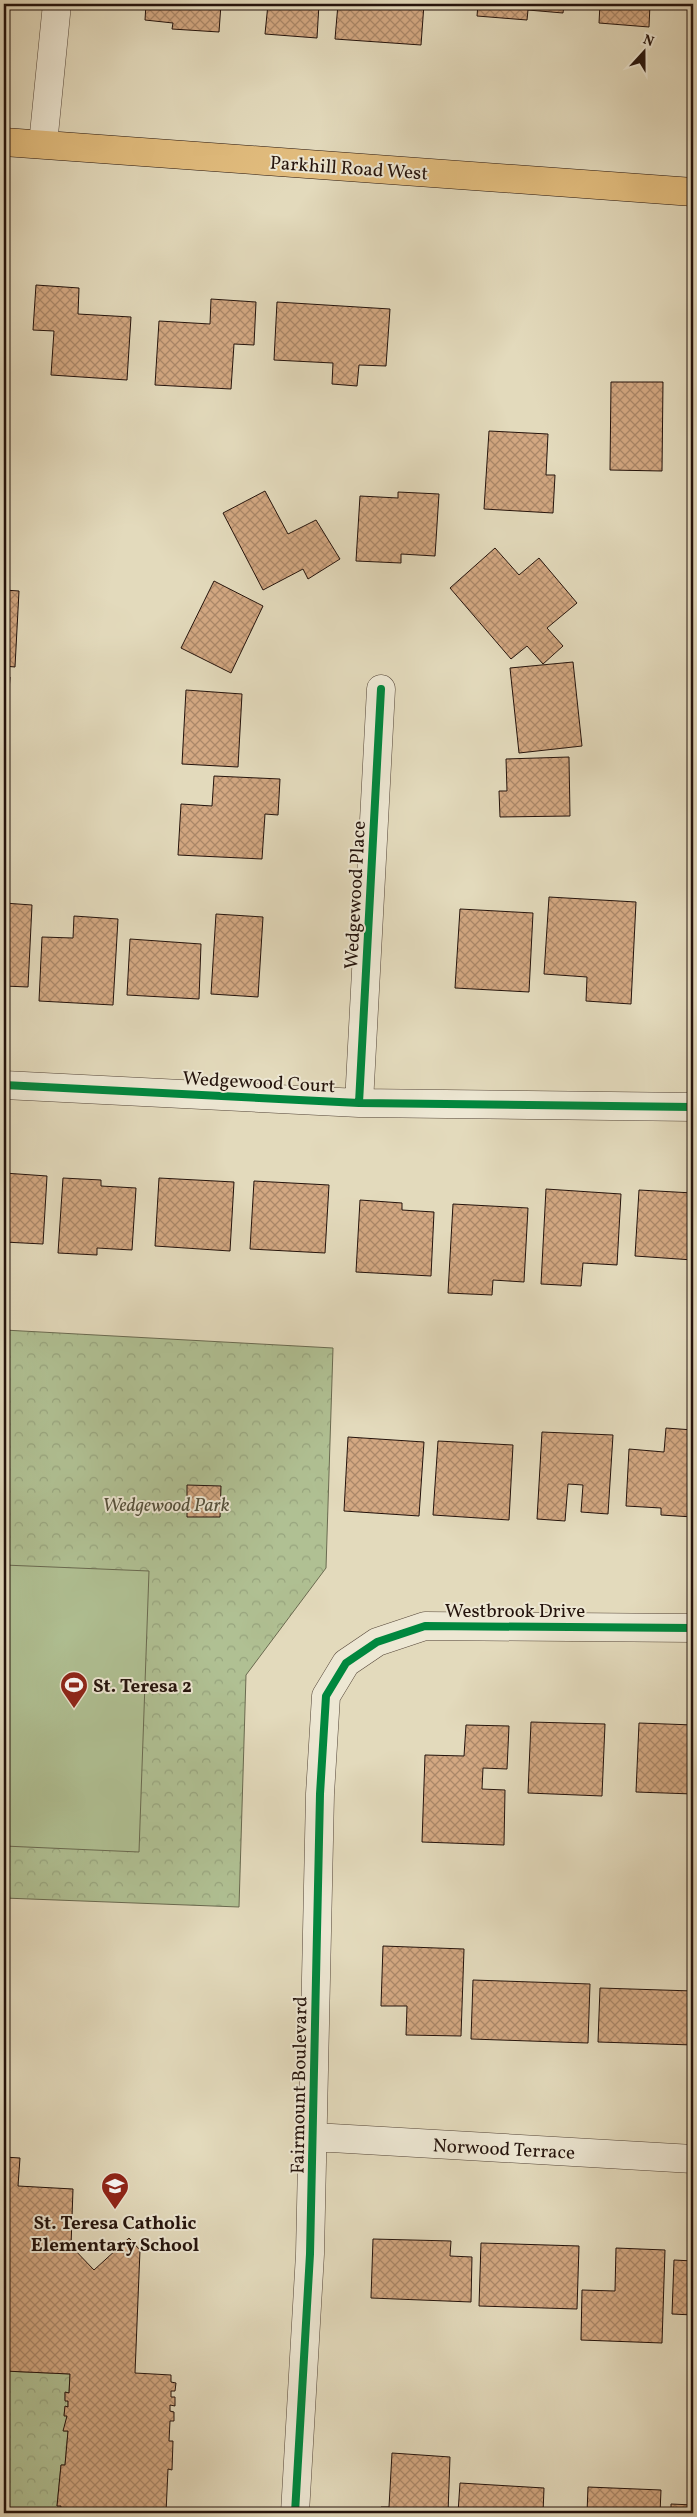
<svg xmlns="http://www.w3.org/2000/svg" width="697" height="2517" font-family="Vollkorn,serif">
<defs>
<pattern id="park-crowns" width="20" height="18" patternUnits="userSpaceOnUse" patternTransform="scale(1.25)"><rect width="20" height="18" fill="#b0c093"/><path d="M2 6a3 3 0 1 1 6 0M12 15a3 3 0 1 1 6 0" fill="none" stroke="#97a47e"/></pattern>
<pattern id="building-cross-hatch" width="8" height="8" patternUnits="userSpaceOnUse" patternTransform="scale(1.25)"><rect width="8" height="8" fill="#d3a882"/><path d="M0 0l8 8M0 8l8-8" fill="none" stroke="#ab8869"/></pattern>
</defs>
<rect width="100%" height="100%" fill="#e3dabc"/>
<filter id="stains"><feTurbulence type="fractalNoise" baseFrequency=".004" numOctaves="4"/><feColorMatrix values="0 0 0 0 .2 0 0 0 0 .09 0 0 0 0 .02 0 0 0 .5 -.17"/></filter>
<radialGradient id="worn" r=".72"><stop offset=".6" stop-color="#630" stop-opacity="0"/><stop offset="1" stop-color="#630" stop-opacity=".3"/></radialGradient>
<!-- park -->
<path fill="url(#park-crowns)" stroke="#6a6a50" d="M4 1330 333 1348 326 1568 246 1675 239 1907 4 1898Z
M4 2371 70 2374 69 2393H65V2400L68 2401V2407H65L64 2415 67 2416 64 2431H68L65 2465H61L57 2506H61L60 2513H4Z"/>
<!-- garden -->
<path fill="#b0c093" stroke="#6a6a50" d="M4 1565 149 1571 139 1852 4 1846Z"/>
<!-- building -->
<path fill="url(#building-cross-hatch)" stroke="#24130c" d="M146 4H221L219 32 172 29 173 23 145 20Z
M268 4H319L317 38 265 34Z
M338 4H424L421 45 335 39Z
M478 4H564L563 13 528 10 527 20 477 16Z
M600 4H650L649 27 599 23Z
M36 285 79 288 78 314 131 317 127 380 51 375 54 331 33 330Z
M211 299 256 302 254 345 234 344 231 389 155 385 159 321 210 324Z
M277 302 390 309 386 366 359 365 357 386 332 384 333 363 274 360Z
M611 382H663L662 471 610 470Z
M489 431 548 434 546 475H555L553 513 484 509Z
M265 491 288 534 316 520 340 559 308 579 303 569 263 590 223 513Z
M398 492 439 494 435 556 401 554V563L356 561 360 496 398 498Z
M495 548 519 575 539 558 577 603 547 628 563 646 543 664 527 646 511 659 450 588Z
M214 581 263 606 231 673 181 648Z
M4 590 19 591 15 667 4 666Z
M573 662 582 746 519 753 510 668Z
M4 676 10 677 7 721H4Z
M186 690 242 694 238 767 182 764Z
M569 757 570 816 500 817 499 791H507L506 759Z
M214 776 280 779 278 815 265 814 262 859 178 855 181 804 212 806Z
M549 897 636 902 631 1004 586 1001 587 977 544 974Z
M4 903 32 905 28 987 4 986Z
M460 909 533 913 529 992 455 988Z
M216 914 263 917 258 997 211 994Z
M74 916 118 919 113 1005 39 1001 42 937 73 938Z
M130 939 201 944 199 999 127 995Z
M4 1173 47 1176 43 1244 4 1242Z
M63 1178 101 1180V1186L136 1188 132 1250 97 1248V1255L58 1253Z
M159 1178 234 1182 230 1251 155 1246Z
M254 1181 329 1185 325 1253 250 1249Z
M546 1189 621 1194 617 1265 583 1263 581 1286 541 1284Z
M639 1190 693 1193V1260L635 1256Z
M360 1200 402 1203V1210L434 1212 431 1276 356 1272Z
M453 1204 528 1208 524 1282 493 1280 492 1295 448 1293Z
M666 1428 693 1430V1517L661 1515V1508L626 1506 629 1449 664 1452Z
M542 1432 613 1435 608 1514 581 1512 583 1485 568 1484 565 1521 537 1519Z
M348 1437 424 1442 419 1516 344 1511Z
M438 1441 513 1445 509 1520 433 1515Z
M187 1485 221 1486 220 1517H187Z
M531 1722 605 1724 602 1796 528 1793Z
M639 1723 693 1725V1794L636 1792Z
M466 1725 509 1726 507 1769 483 1768 482 1789 505 1790 504 1845 422 1842 425 1755 464 1756Z
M383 1946 464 1949 461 2036 406 2035 407 2006H381Z
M473 1980 590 1984 588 2043 471 2039Z
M600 1988 693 1991V2045L598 2042Z
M4 2157 20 2158 18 2186 73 2189 71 2246 94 2270 129 2238 140 2250 135 2373 171 2375V2382L176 2383 175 2391H171V2397H175V2406L170 2405V2411L174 2412V2421H170L169 2441H173L172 2470 168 2469 166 2513H60L61 2506H57L61 2465H65L68 2431H63L67 2416H64L65 2406 68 2407V2401H65V2392L69 2393 70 2374 4 2371Z
M373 2239 451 2241 450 2256 472 2257 471 2302 371 2298Z
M481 2243 579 2246 577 2309 479 2306Z
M616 2248 665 2250 662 2343 581 2340 582 2290 615 2291Z
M674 2260 693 2261V2315L672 2314Z
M392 2453 450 2457 448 2513H381V2507H389Z
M460 2483 544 2488 543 2513H458Z
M588 2487 661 2490 660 2513H587Z
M671 2504 693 2505V2513H671Z"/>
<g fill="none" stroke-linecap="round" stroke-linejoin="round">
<!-- minor casing -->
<g stroke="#544538" stroke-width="29">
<path id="minor" d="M43 144 57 4
M4 1085 359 1103 693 1107
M359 1103 381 689
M314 2137 693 2159
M295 2513 310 2254 320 1794 326 1696 346 1663 377 1642 425 1626 693 1628"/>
</g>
<!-- major casing -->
<g stroke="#24130c" stroke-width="29">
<path id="major" d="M4 142 693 192"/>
</g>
<!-- minor -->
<use href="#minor" stroke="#ede7d3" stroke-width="28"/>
<!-- major -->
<use href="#major" stroke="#e2bd7e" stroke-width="28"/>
<!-- cycleway casing -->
<g stroke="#ede7d3" stroke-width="11">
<path id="cycleway" d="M4 1085 359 1103 693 1107
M359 1103 381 689
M295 2513 310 2254 320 1794 326 1696 346 1663 377 1642 425 1626 693 1628"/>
</g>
<!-- cycleway -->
<use href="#cycleway" stroke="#00873e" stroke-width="8"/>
</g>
<!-- icons -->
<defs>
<g id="stadium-pin" transform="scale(1.4375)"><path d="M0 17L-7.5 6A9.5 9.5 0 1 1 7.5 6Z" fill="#8f2418" stroke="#ede7d3"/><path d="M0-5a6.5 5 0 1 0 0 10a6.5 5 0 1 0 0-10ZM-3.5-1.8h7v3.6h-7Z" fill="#fff"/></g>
<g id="school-pin" transform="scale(1.4375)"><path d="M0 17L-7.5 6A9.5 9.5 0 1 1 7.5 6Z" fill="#8f2418" stroke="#ede7d3"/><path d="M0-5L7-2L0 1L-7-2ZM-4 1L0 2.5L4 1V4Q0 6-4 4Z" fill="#fff"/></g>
</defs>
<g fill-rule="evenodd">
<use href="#stadium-pin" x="74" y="1685"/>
<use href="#school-pin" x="115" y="2186"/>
</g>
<g text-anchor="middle" stroke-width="4" stroke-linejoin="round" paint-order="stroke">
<!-- street labels -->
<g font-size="19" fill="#24130c" stroke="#ede7d3">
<text transform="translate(349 167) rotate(4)" y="7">Parkhill Road West</text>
<text transform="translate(354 895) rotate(-87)" y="7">Wedgewood Place</text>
<text transform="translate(259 1081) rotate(3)" y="7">Wedgewood Court</text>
<text x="515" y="1617">Westbrook Drive</text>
<text transform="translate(298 2085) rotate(-89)" y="7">Fairmount Boulevard</text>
<text transform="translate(504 2148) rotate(3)" y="7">Norwood Terrace</text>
</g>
<!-- park labels -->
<g font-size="19" font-style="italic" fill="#55503b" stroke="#ede7d3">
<text x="166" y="1511">Wedgewood Park</text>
</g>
<!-- poi labels -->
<g font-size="19" font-weight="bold" fill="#24130c" stroke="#ede7d3" text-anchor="start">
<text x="93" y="1692">St. Teresa 2</text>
<text x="115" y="2229" text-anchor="middle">St. Teresa Catholic<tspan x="115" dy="22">Elementary School</tspan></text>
</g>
</g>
<!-- margin -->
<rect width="697" height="2517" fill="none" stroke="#e3dabc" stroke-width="20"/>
<rect x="5" y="5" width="687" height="2507" fill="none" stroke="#24130c" stroke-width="2.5"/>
<rect x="10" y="10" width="677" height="2497" fill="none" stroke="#24130c"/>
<!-- north arrow -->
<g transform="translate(644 52) rotate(21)" stroke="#ede7d3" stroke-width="4" paint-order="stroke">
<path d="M0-4L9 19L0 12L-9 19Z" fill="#24130c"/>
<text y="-8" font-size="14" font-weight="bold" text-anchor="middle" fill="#24130c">N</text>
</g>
<rect width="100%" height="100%" filter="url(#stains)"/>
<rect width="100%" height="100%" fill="url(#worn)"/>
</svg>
